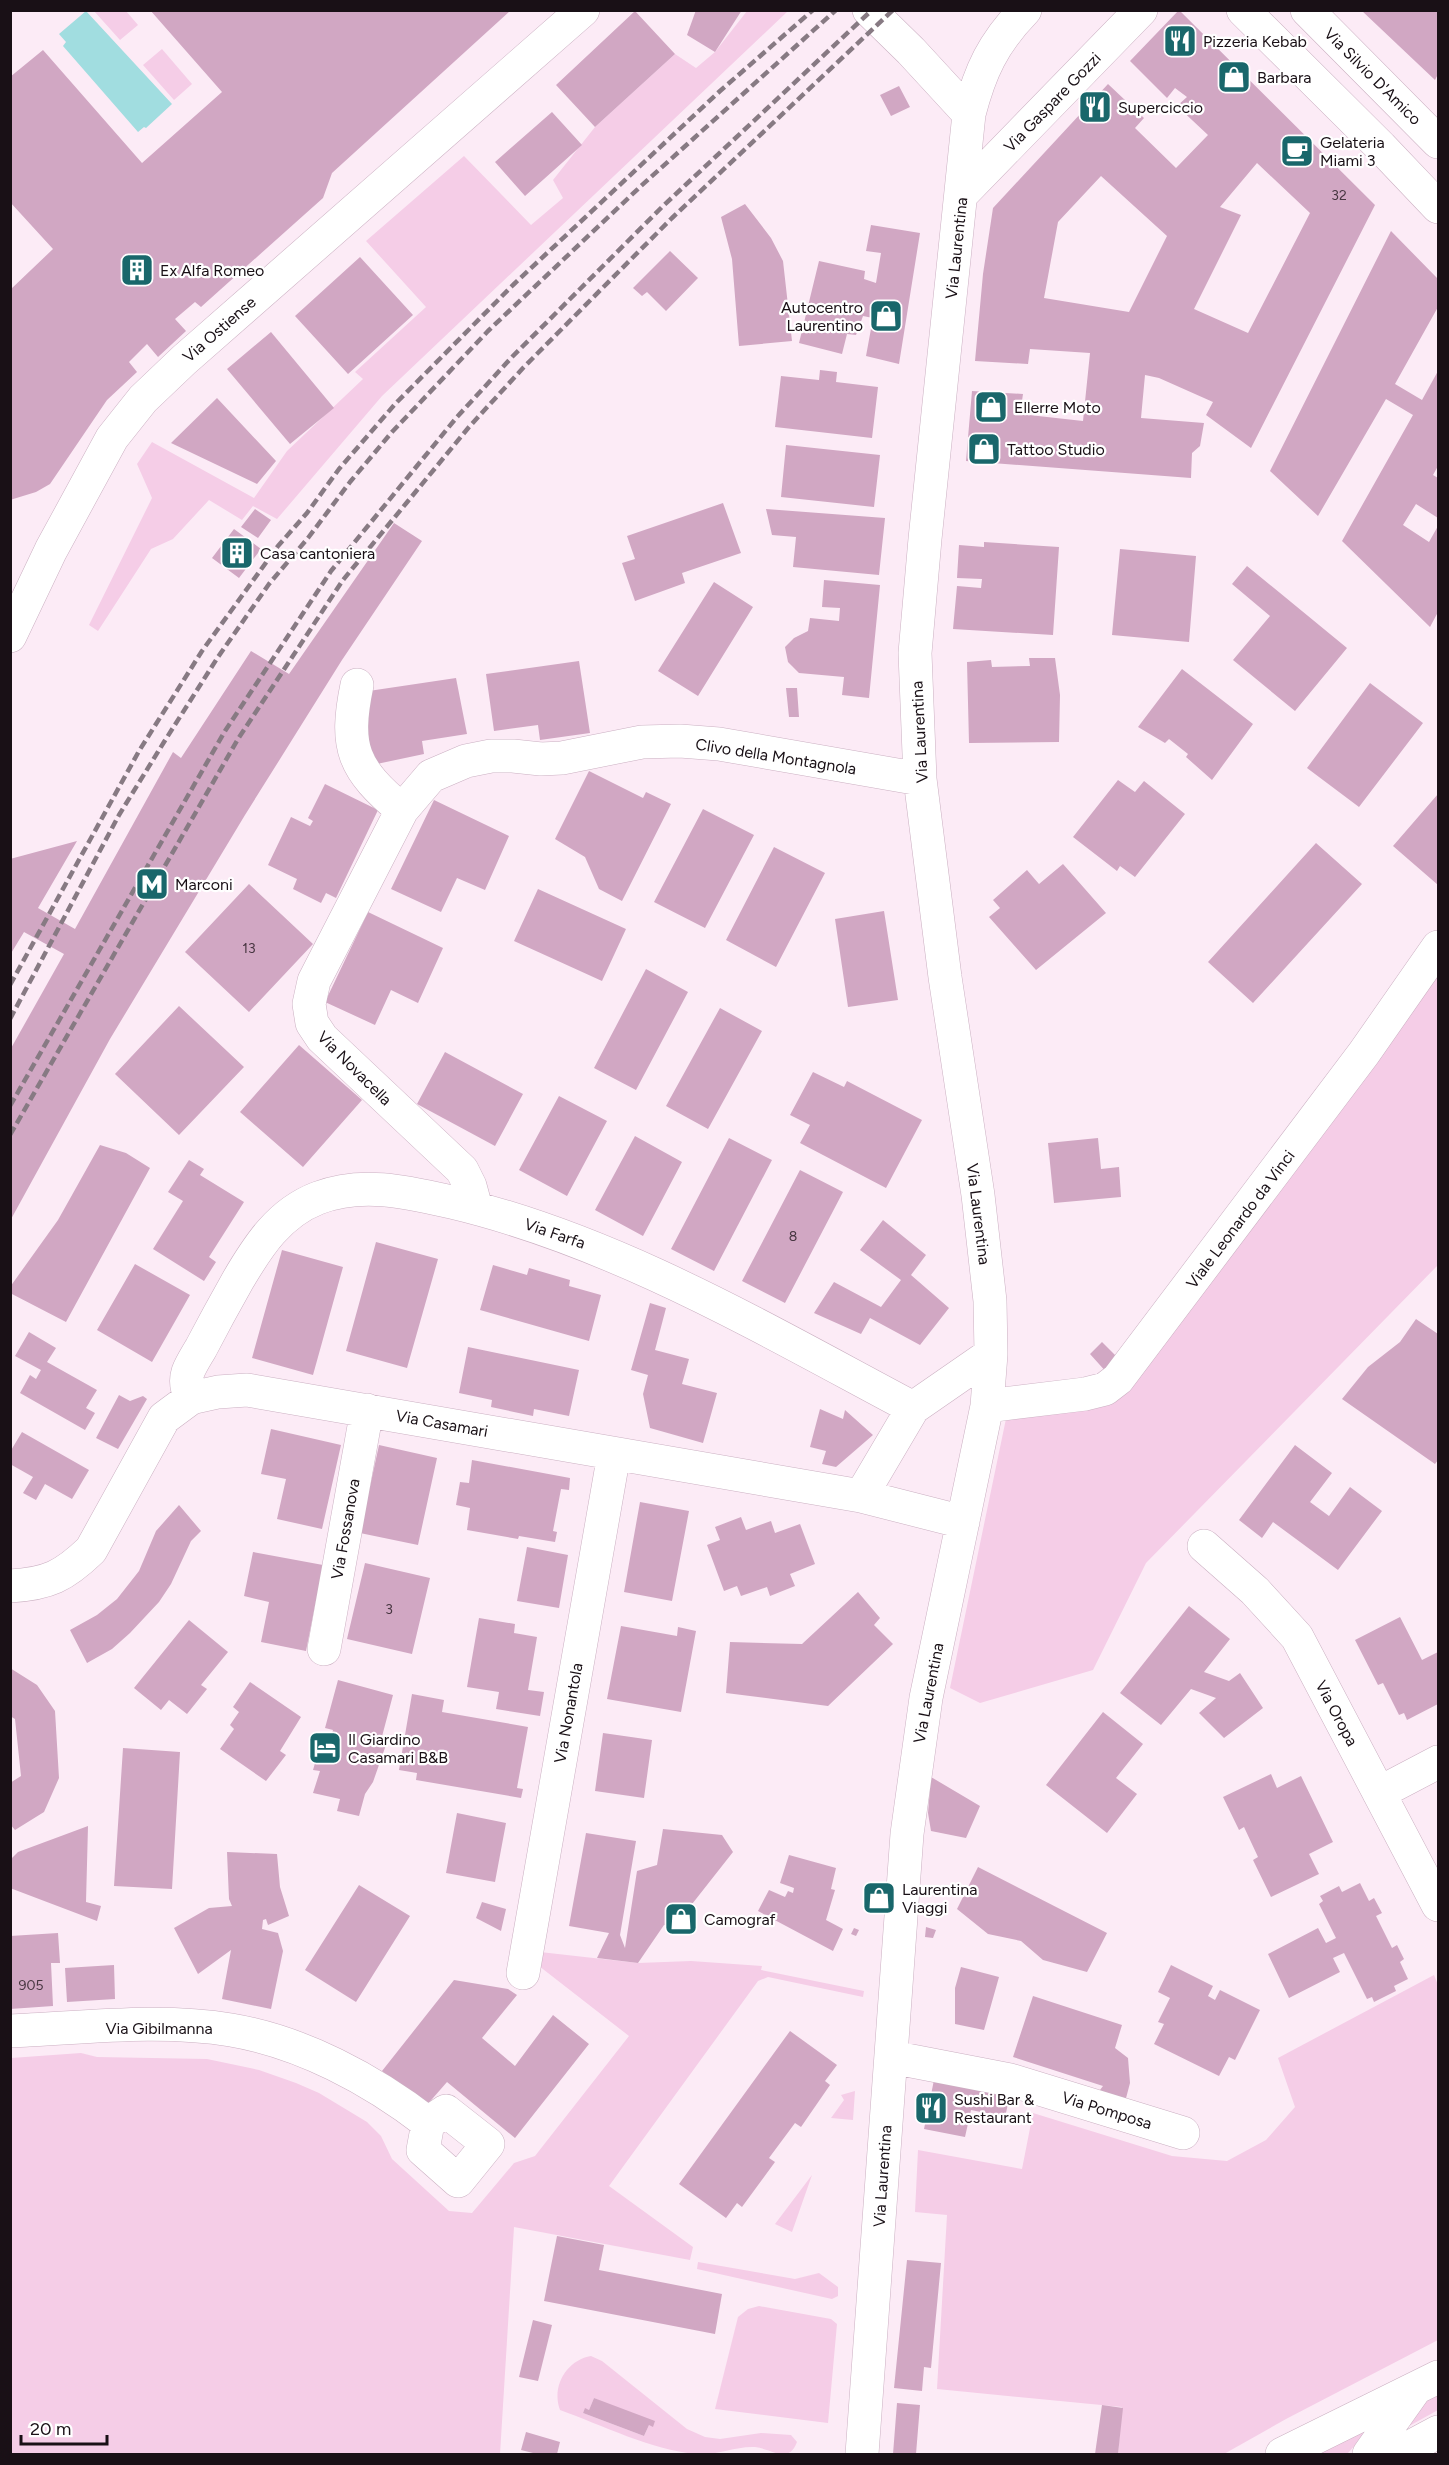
<svg xmlns="http://www.w3.org/2000/svg" width="1449" height="2465" font-family="Figtree,sans-serif">
<rect width="100%" height="100%" fill="#fcebf6"/>
<!-- green -->
<path fill="#f5cde7" fill-rule="evenodd" d="M94 11H126L138 25 120 40Z
M747 11H788L382 396 277 519 253 506 242 520 209 500 173 539 151 549 98 631 89 625 152 498 137 464 152 442 254 498 287 451 363 379 355 372 426 307 366 241 464 156 531 225 563 198 553 180 595 127 675 54 696 68 715 52Z
M162 49 192 84 174 100 143 65Z
M1438 976V1265L1146 1563 1093 1670 980 1703 950 1688 1007 1414 1085 1404 1361 1082Z
M540 1952 638 1963 691 1961 762 1966 761 1970 864 1991 863 1997 768 1977 758 1981 609 2186 693 2247 690 2260 514 2227 500 2454H11V2058L81 2053 97 2057 207 2059 259 2070 296 2083 319 2093 367 2122 381 2136 392 2159 449 2211 472 2213 514 2163 535 2156 629 2036 539 1966Z
M1434 1975 1438 1985V2340L1286 2419 1224 2454H1118L1122 2407 937 2389 947 2215 915 2212 918 2150 1022 2169 1033 2113 1172 2156 1227 2161 1266 2140 1295 2107 1278 2058Z
M855 2091 853 2120 831 2118 844 2100 841 2095Z
M812 2175 792 2232 775 2224Z
M698 2262 795 2279 819 2273 838 2287V2296L832 2299 697 2269Z
M759 2306 831 2319 837 2324 828 2423 715 2409 738 2317 748 2309Z
M591 2356 602 2361 687 2429 705 2437 720 2439 761 2433 791 2435 797 2442C788 2465 773 2449 755 2447 735 2446 716 2456 696 2454 651 2450 602 2425 560 2410 551 2386 567 2360 591 2356ZM594 2398 653 2427 649 2425 644 2436 583 2413 585 2409 589 2410Z
M1438 2393V2410L1402 2430 1427 2399Z
M1374 2425 1347 2454H1320Z"/>
<!-- water -->
<path fill="#a1dde0" d="M86 11 172 104 146 128 144 127 138 132 63 46 66 42 59 34Z"/>
<!-- building -->
<path fill="#d1a7c3" fill-rule="evenodd" d="M150 10H511L332 173 323 198 201 307 195 302 175 319 186 331 158 357 147 344 129 362 137 372 107 400 50 484 36 492 10 500V290L53 249 10 202V77L43 50 142 163 222 92Z
M696 10H742L715 52 687 35Z
M1179 10 1375 205 1251 448 1206 415 1213 402 1159 378 1145 375 1141 418 1204 423 1200 446 1192 453 1191 478 966 461 972 391 1023 394 1020 414 1083 421 1090 353 1030 349 1028 364 975 361 983 274 993 208 1108 84 1144 118 1135 128 1176 168 1208 135 1177 106 1187 97 1175 88 1167 98 1130 61ZM1257 163 1310 213 1248 333 1194 309 1241 215 1220 207ZM1101 176 1167 236 1129 312 1044 298 1058 222Z
M1361 10H1438V74L1435 80Z
M635 11 675 54 595 127 556 85Z
M899 86 910 107 891 116 880 95Z
M552 112 582 145 525 196 495 162Z
M745 204 771 238 783 261 792 341 739 346 732 259 721 217Z
M871 225 920 233 899 364 866 356 873 318 863 316 856 335 847 334 842 354 799 343 819 261 865 271 864 279 876 283 881 253 866 251Z
M1391 231 1438 279V307L1395 384 1422 400 1438 371V466L1433 475 1438 478V518L1416 504 1403 525 1429 542 1438 526V612L1430 627 1342 541 1413 415 1386 399 1318 516 1270 471Z
M670 251 698 278 666 311 647 292 642 296 633 288Z
M360 257 413 315 348 374 295 316Z
M271 332 334 408 290 444 227 369Z
M820 370 837 372 836 382 878 387 872 438 775 427 781 376 819 380Z
M217 398 276 461 257 484 171 443Z
M786 445 880 455 874 507 781 497Z
M723 503 741 553 682 573 685 583 635 601 622 563 635 559 627 536Z
M255 509 271 520 258 538 241 527Z
M766 509 885 518 879 575 793 567 796 537 772 535Z
M394 523 422 541 342 660 245 815 110 1039 10 1221V1050L64 954 24 932 10 955V859L77 841 38 908 75 929 173 752 181 758 251 651 289 674Z
M234 529 261 549 239 578 212 558Z
M984 542 1059 547 1053 635 953 629 957 586 981 588 982 579 957 578 959 545 984 547Z
M1120 549 1196 556 1189 642 1112 635Z
M1247 566 1347 648 1295 711 1233 660 1270 616 1232 584Z
M824 580 880 585 869 698 842 695 844 677 799 673 788 662 785 647 794 638 808 631 810 618 839 621 840 608 822 607Z
M714 582 753 607 698 696 658 671Z
M1029 658H1055L1060 695 1059 742 969 743 967 662 991 660 992 667 1030 666Z
M579 661 590 733 540 740 538 725 494 731 486 674Z
M1182 669 1253 724 1212 780 1186 757 1188 754 1169 739 1165 743 1138 727Z
M456 678 467 734 422 741 424 754 372 765 362 692Z
M1370 683 1423 723 1359 807 1307 768Z
M786 688H797L799 717H789Z
M589 771 643 798 646 792 671 804 622 901 599 889 585 857 555 839Z
M1118 780 1135 792 1144 781 1185 814 1135 877 1120 866 1117 871 1073 837Z
M325 784 378 810 336 898 326 893 321 903 293 889 297 879 268 865 291 817 310 826 313 821 308 818Z
M1438 794V885L1393 846Z
M434 800 509 836 485 890 457 878 441 912 391 889Z
M703 809 754 835 705 928 654 902Z
M1316 843 1362 884 1253 1003 1208 962Z
M774 847 825 873 776 967 726 940Z
M1063 864 1106 913 1036 970 989 917 1000 908 993 900 1027 870 1039 884Z
M249 884 313 944 249 1012 185 952Z
M538 889 626 929 602 981 514 941Z
M884 911 898 1000 848 1007 835 919Z
M368 912 443 948 418 1003 391 990 375 1025 325 1002Z
M646 969 688 992 636 1090 594 1068Z
M179 1006 244 1067 179 1135 115 1074Z
M720 1008 762 1031 708 1129 666 1106Z
M299 1045 362 1100 303 1167 240 1112Z
M445 1052 523 1094 495 1146 417 1104Z
M813 1072 844 1087 847 1081 922 1120 886 1188 800 1143 810 1125 790 1115Z
M559 1096 607 1121 567 1196 519 1170Z
M635 1136 682 1162 643 1236 595 1210Z
M729 1138 772 1160 714 1271 671 1249Z
M1098 1138 1101 1169 1119 1167 1121 1197 1054 1203 1048 1143Z
M100 1145 126 1153 150 1168 66 1322 10 1293V1287L58 1220Z
M189 1160 204 1169 200 1175 244 1202 209 1257 216 1262 204 1281 153 1249 183 1201 168 1192Z
M800 1170 843 1192 785 1303 742 1281Z
M883 1220 926 1255 911 1275 949 1308 920 1345 870 1318 861 1334 814 1313 834 1282 881 1307 901 1280 860 1250Z
M376 1242 438 1259 407 1368 346 1351Z
M282 1250 343 1267 313 1375 252 1358Z
M135 1264 190 1295 152 1362 97 1330Z
M493 1265 527 1275 529 1268 570 1280 569 1286 601 1295 589 1341 480 1310Z
M650 1303 666 1308 655 1350 689 1359 682 1384 717 1393 703 1443 650 1428 643 1394 648 1375 631 1370Z
M1416 1319 1438 1334V1460L1435 1464 1342 1399 1368 1367 1400 1342Z
M29 1332 56 1348 47 1362 97 1390 86 1408 95 1413 85 1430 20 1393 30 1375 36 1379 41 1370 15 1356Z
M1102 1342 1121 1361 1108 1374 1090 1354Z
M468 1347 579 1370 569 1416 534 1409 533 1416 491 1407 492 1400 459 1393Z
M119 1395 130 1401 143 1396 147 1399 118 1449 96 1438Z
M820 1409 843 1419 845 1410 873 1435 836 1467 822 1464 826 1451 810 1447Z
M271 1429 341 1445 322 1529 277 1519 286 1479 261 1474Z
M22 1432 89 1470 72 1499 45 1484 36 1500 23 1493 33 1477 10 1464V1452Z
M379 1445 437 1458 418 1545 360 1533Z
M1295 1445 1332 1473 1310 1502 1329 1516 1350 1487 1382 1511 1338 1570 1273 1522 1262 1538 1239 1520Z
M472 1460 570 1478 569 1490 561 1489 553 1531 557 1532 555 1542 519 1536 518 1539 467 1530 470 1508 456 1505 460 1482 469 1483Z
M640 1502 689 1511 672 1601 624 1592Z
M179 1505 201 1531 191 1541 171 1584 159 1602 130 1633 112 1649 87 1663 70 1630 97 1615 117 1599 139 1571 156 1531Z
M741 1517 746 1530 771 1521 775 1533 800 1524 815 1564 790 1574 795 1586 770 1596 767 1587 741 1596 737 1586 724 1591 707 1545 720 1540 715 1527Z
M527 1547 568 1555 559 1608 517 1601Z
M253 1552 323 1565 306 1651 261 1642 269 1602 244 1596Z
M365 1563 430 1578 412 1654 347 1639Z
M858 1592 880 1618 874 1625 893 1644 828 1706 726 1693 730 1642 802 1644Z
M1189 1606 1230 1639 1204 1672 1229 1681 1240 1673 1263 1708 1224 1738 1199 1713 1216 1698 1191 1689 1161 1725 1120 1693Z
M1400 1617 1422 1660 1438 1652V1704L1407 1720 1404 1713 1399 1715 1383 1683 1378 1685 1355 1640Z
M479 1618 515 1624 514 1633 537 1637 528 1690 544 1692 540 1716 496 1709 499 1692 467 1687Z
M189 1620 228 1652 201 1685 207 1689 187 1714 169 1700 161 1710 134 1688Z
M621 1626 677 1636 678 1627 696 1631 681 1712 607 1699Z
M10 1668 37 1685 55 1711 59 1778 44 1812 15 1830 10 1824V1783L21 1776 15 1719 10 1716Z
M338 1680 393 1695 380 1744 386 1745 373 1782 365 1794 359 1816 337 1811 340 1799 313 1793 320 1771 313 1770 318 1753H326L333 1730 325 1728Z
M250 1682 301 1717 280 1751 286 1755 266 1781 220 1749 234 1729 230 1725 239 1712 233 1707Z
M412 1694 444 1700 442 1712 528 1727 517 1788 523 1789 521 1798 416 1780 417 1773 399 1770Z
M1103 1712 1143 1744 1116 1778 1137 1794 1107 1833 1046 1785Z
M603 1733 652 1740 644 1798 595 1791Z
M123 1748 180 1752 172 1889 114 1886Z
M1271 1774 1277 1788 1301 1776 1333 1842 1309 1854 1319 1874 1271 1897 1253 1860 1258 1857 1244 1827 1239 1830 1223 1797Z
M931 1777 980 1806 966 1838 931 1831 928 1813Z
M457 1813 506 1823 495 1882 446 1873Z
M88 1826 86 1902 101 1906 97 1921 10 1888V1860L18 1852Z
M663 1829 722 1835 733 1852 674 1927 664 1925 638 1963 597 1958 609 1933 569 1926 586 1833 636 1841 620 1935 625 1948 637 1871 657 1865Z
M227 1852 277 1854 280 1887 289 1916 268 1925 266 1919 263 1920 262 1929 278 1933 283 1951 271 2009 222 1999 231 1950 198 1974 174 1928 209 1908 232 1906 229 1899Z
M789 1855 836 1868 831 1889 835 1890 826 1920 843 1929 833 1951 758 1911 769 1890 785 1897 788 1891 793 1893 794 1888 780 1883Z
M978 1867 1107 1933 1087 1972 1043 1960 1021 1941 988 1934 957 1909Z
M1360 1883 1369 1901 1374 1898 1382 1913 1376 1916 1392 1948 1397 1945 1404 1959 1400 1962 1408 1979 1394 1986 1396 1991 1374 2002 1372 1997 1367 1999 1344 1953 1333 1958 1340 1972 1289 1998 1268 1954 1318 1928 1326 1943 1336 1938 1319 1904 1323 1901 1320 1896 1339 1886 1342 1892Z
M359 1885 410 1916 356 2002 305 1970Z
M482 1902 506 1909 501 1931 476 1918Z
M926 1927 936 1930 933 1938 925 1937Z
M854 1928 859 1930 856 1936 851 1934Z
M58 1933 60 1963H51L53 2006 10 2009V1936Z
M114 1965 115 1999 67 2002 65 1968Z
M1171 1965 1213 1986 1208 1996 1215 2000 1220 1990 1260 2010 1235 2060 1229 2057 1219 2076 1154 2044 1164 2024 1158 2022 1170 1998 1158 1992Z
M961 1967 999 1977 984 2030 955 2024V1988Z
M454 1980 508 1989 517 1995 482 2038 515 2066 553 2015 589 2044 515 2138 447 2082 426 2106 382 2071Z
M1033 1996 1122 2025 1115 2048 1128 2058 1130 2083 1125 2102 1097 2094 1103 2086 1013 2057Z
M790 2031 837 2065 825 2081 830 2085 801 2127 795 2123 769 2158 775 2162 742 2207 737 2203 726 2218 679 2184Z
M934 2080 1011 2091 1005 2117 971 2110 965 2137 924 2129Z
M557 2236 604 2245 599 2270 722 2294 715 2334 544 2301Z
M907 2260 941 2263 931 2368 924 2367 922 2391 894 2388Z
M533 2320 552 2325 538 2381 519 2377Z
M594 2398 655 2421 653 2427 649 2425 644 2436 583 2413 585 2408 589 2410Z
M897 2403 920 2405 916 2454H893Z
M1102 2405 1123 2408 1118 2454H1095Z
M526 2432 560 2442 557 2454H537L521 2450Z"/>
<g fill="none" stroke-linecap="round" stroke-linejoin="round">
<!-- minor casing -->
<g stroke="#cbb0c2" stroke-width="34">
<path id="minor" d="M869 10 911 51 969 114
M1243 10 1381 147 1438 207
M1307 10 1438 142
M962 194 1141 10
M357 685C344 748 353 769 402 810
M476 1208 470 1186 462 1170 322 1038 312 1023 309 1004 314 981 402 810 431 776 466 761 491 756H513L541 759 562 758 642 742 680 741 719 744 920 779
M191 1398C187 1390 185 1381 188 1372 191 1364 197 1355 201 1348 213 1325 225 1303 238 1280 258 1246 279 1213 318 1198 362 1181 407 1192 451 1202 616 1241 764 1329 913 1408L991 1354
M987 1406 1085 1394 1105 1389 1118 1379 1364 1053 1438 947
M861 1496 913 1408
M1204 1546 1255 1591 1297 1637 1438 1905
M10 1586C48 1584 64 1576 91 1550L164 1418 191 1398 218 1392 247 1390 861 1496 963 1522
M324 1649 367 1410
M1379 1793 1438 1762
M523 1973 614 1454
M10 2031C83 2028 159 2018 231 2030 302 2042 371 2079 428 2123
M891 2057 1010 2080 1183 2133
M446 2111 488 2144 458 2181 423 2150 428 2123Z
M862 2454 907 1834 926 1698 987 1406 991 1354 990 1301 978 1195 945 977 920 779 915 653 925 539 969 114C980 71 993 43 1025 10"/>
</g>
<!-- major casing -->
<g stroke="#cbb0c2" stroke-width="34">
<path id="major" d="M10 636 51 550 112 438 143 399 184 360 583 10
M1282 2454 1438 2377
M1369 2454 1413 2392
M1397 2454 1438 2432"/>
</g>
<!-- minor -->
<use href="#minor" stroke="#fff" stroke-width="33"/>
<!-- major -->
<use href="#major" stroke="#fff" stroke-width="33"/>
<!-- rail -->
<path stroke="#877a83" stroke-width="4.5" stroke-dasharray="9 4.5" stroke-linecap="butt" d="M10 985 139 751 202 651 278 546 307 513 339 469 396 403 513 285 720 91 813 10
M10 1019 119 815 164 742 218 657 269 584 308 538 350 482 392 432 488 331 641 186 836 10
M10 1106 225 731 331 571 457 417 512 357 662 207 872 10
M10 1135 238 739 343 580 469 427 523 368 672 218 893 10"/>
</g>
<!-- icons -->
<defs>
<g id="restaurant-square" transform="scale(1.725)"><rect x="-9" y="-9" width="18" height="18" rx="4" fill="#19676b" stroke="#fff"/><path d="M-5-6h1v4h1v-4h1v4h1v-4h1v5L-1.5 .5V6h-2V.5L-5-1ZM5-6V6H3V1.5H1.5Q1.5-4 5-6Z" fill="#fff"/></g>
<g id="shop-square" transform="scale(1.725)"><rect x="-9" y="-9" width="18" height="18" rx="4" fill="#19676b" stroke="#fff"/><path d="M-5-2.5h2.3a2.7 3.5 0 0 1 5.4 0H5L5.5 6h-11ZM-1.5-2.5h3a1.5 2.3 0 0 0-3 0Z" fill="#fff"/></g>
<g id="cafe-square" transform="scale(1.725)"><rect x="-9" y="-9" width="18" height="18" rx="4" fill="#19676b" stroke="#fff"/><path d="M-5.5-4.5H6V0H3Q3 3.5 0 3.5H-2.5Q-5.5 3.5-5.5 0ZM3-3.2v2h1.7v-2ZM-6 4.5H4V6H-6Z" fill="#fff"/></g>
<g id="building-square" transform="scale(1.725)"><rect x="-9" y="-9" width="18" height="18" rx="4" fill="#19676b" stroke="#fff"/><path d="M-4-6H4V6H1V3H-1V6H-4ZM-2.5-4.3h1.7v1.8h-1.7ZM.8-4.3h1.7v1.8H.8ZM-2.5-1h1.7V.8h-1.7ZM.8-1h1.7V.8H.8Z" fill="#fff"/></g>
<g id="metro-square" transform="scale(1.725)"><rect x="-9" y="-9" width="18" height="18" rx="4" fill="#19676b" stroke="#fff"/><path d="M-5.5 5V-5H-3L0 0L3-5H5.5V5H3V-.5L0 4L-3-.5V5Z" fill="#fff"/></g>
<g id="hotel-square" transform="scale(1.725)"><rect x="-9" y="-9" width="18" height="18" rx="4" fill="#19676b" stroke="#fff"/><path d="M-6-4.5h1.5V1H6V5H4.5V3h-9V5H-6ZM-4 0a1.8 1.8 0 1 1 3.6 0ZM.5 0V-2.5h3Q6-2.5 6 0Z" fill="#fff"/></g>
</defs>
<g fill-rule="evenodd">
<use href="#restaurant-square" x="1180" y="41"/>
<use href="#shop-square" x="1234" y="77"/>
<use href="#restaurant-square" x="1095" y="107"/>
<use href="#cafe-square" x="1297" y="151"/>
<use href="#building-square" x="137" y="270"/>
<use href="#shop-square" x="886" y="316"/>
<use href="#shop-square" x="991" y="407"/>
<use href="#shop-square" x="984" y="449"/>
<use href="#building-square" x="237" y="553"/>
<use href="#metro-square" x="152" y="884"/>
<use href="#hotel-square" x="325" y="1748"/>
<use href="#shop-square" x="879" y="1898"/>
<use href="#shop-square" x="681" y="1919"/>
<use href="#restaurant-square" x="931" y="2108"/>
</g>
<g text-anchor="middle" stroke-width="4.5" stroke-linejoin="round" paint-order="stroke">
<!-- number labels -->
<g font-size="14" fill="#473641">
<text x="1339" y="200">32</text>
<text x="249" y="953">13</text>
<text x="793" y="1241">8</text>
<text x="389" y="1614">3</text>
<text x="31" y="1990">905</text>
</g>
<!-- poi labels -->
<g font-size="16" fill="#191016" stroke="#fff" text-anchor="start">
<text x="1203" y="47">Pizzeria Kebab</text>
<text x="1257" y="83">Barbara</text>
<text x="1118" y="113">Superciccio</text>
<text x="1320" y="148">Gelateria<tspan x="1320" dy="18">Miami 3</tspan></text>
<text x="160" y="276">Ex Alfa Romeo</text>
<text x="863" y="313" text-anchor="end">Autocentro<tspan x="863" dy="18">Laurentino</tspan></text>
<text x="1014" y="413">Ellerre Moto</text>
<text x="1007" y="455">Tattoo Studio</text>
<text x="260" y="559">Casa cantoniera</text>
<text x="175" y="890">Marconi</text>
<text x="348" y="1745">Il Giardino<tspan x="348" dy="18">Casamari B&amp;B</tspan></text>
<text x="902" y="1895">Laurentina<tspan x="902" dy="18">Viaggi</tspan></text>
<text x="704" y="1925">Camograf</text>
<text x="954" y="2105">Sushi Bar &amp;<tspan x="954" dy="18">Restaurant</tspan></text>
</g>
<!-- street labels -->
<g font-size="16" fill="#191016" stroke="#fff">
<text transform="translate(1373 76) rotate(45)" y="6">Via Silvio D'Amico</text>
<text transform="translate(1052 102) rotate(-46)" y="6">Via Gaspare Gozzi</text>
<text transform="translate(956 248) rotate(-84)" y="6">Via Laurentina</text>
<text transform="translate(219 329) rotate(-41)" y="6">Via Ostiense</text>
<text transform="translate(919 732) rotate(-93)" y="6">Via Laurentina</text>
<text transform="translate(776 756) rotate(9)" y="6">Clivo della Montagnola</text>
<text transform="translate(355 1068) rotate(45)" y="6">Via Novacella</text>
<text transform="translate(979 1214) rotate(83)" y="6">Via Laurentina</text>
<text transform="translate(1240 1219) rotate(-53)" y="6">Viale Leonardo da Vinci</text>
<text transform="translate(555 1233) rotate(19)" y="6">Via Farfa</text>
<text transform="translate(442 1423) rotate(10)" y="6">Via Casamari</text>
<text transform="translate(345 1529) rotate(-80)" y="6">Via Fossanova</text>
<text transform="translate(928 1693) rotate(-79)" y="6">Via Laurentina</text>
<text transform="translate(568 1713) rotate(-80)" y="6">Via Nonantola</text>
<text transform="translate(1337 1713) rotate(62)" y="6">Via Oropa</text>
<text x="159" y="2034">Via Gibilmanna</text>
<text transform="translate(1107 2110) rotate(17)" y="6">Via Pomposa</text>
<text transform="translate(882 2176) rotate(-86)" y="6">Via Laurentina</text>
</g>
</g>
<!-- border -->
<rect width="1449" height="2465" fill="none" stroke="#191016" stroke-width="24"/>
<!-- scale -->
<path d="M21 2435v9h86v-9" fill="none" stroke="#191016" stroke-width="3"/>
<text x="30" y="2435" font-size="18" fill="#191016" stroke="#ffffff" stroke-width="4.5" paint-order="stroke">20 m</text>
</svg>
